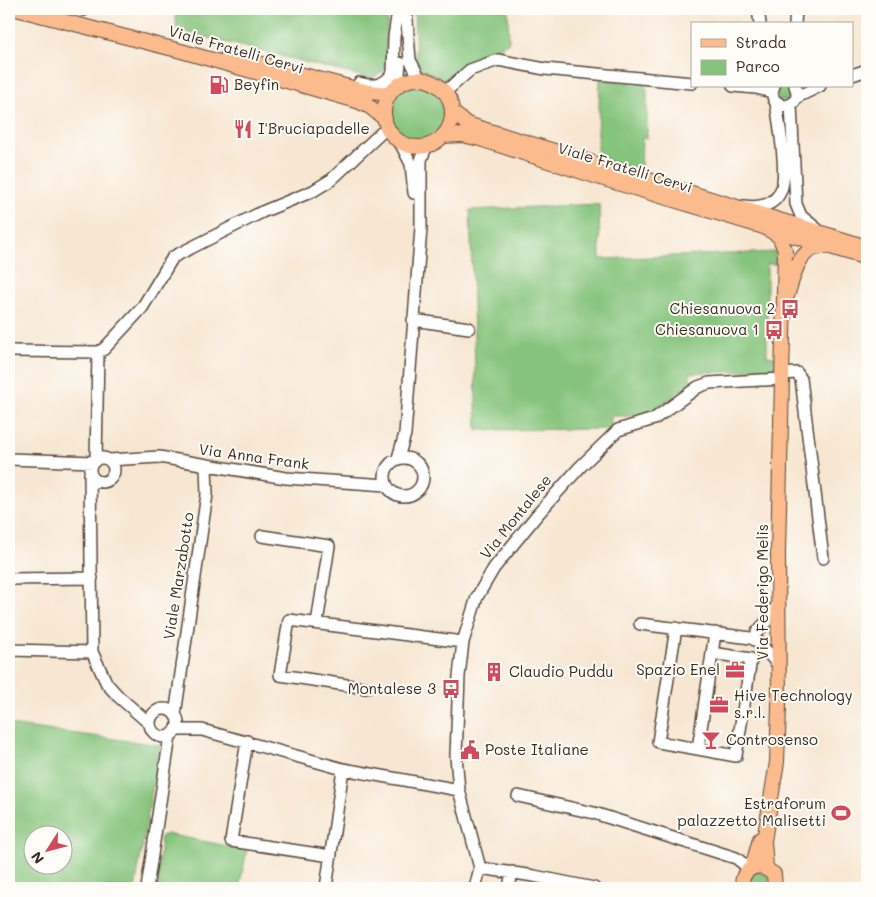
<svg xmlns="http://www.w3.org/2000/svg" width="876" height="897" font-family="Mali,sans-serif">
<rect width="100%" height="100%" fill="#fdfcf7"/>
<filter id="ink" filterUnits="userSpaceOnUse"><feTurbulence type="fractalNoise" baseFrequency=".02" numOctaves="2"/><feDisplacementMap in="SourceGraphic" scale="10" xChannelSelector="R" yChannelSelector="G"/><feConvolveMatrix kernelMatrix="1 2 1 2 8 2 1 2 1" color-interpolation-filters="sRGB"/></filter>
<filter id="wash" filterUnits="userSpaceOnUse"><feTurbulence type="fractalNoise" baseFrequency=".0096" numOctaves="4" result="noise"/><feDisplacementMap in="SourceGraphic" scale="20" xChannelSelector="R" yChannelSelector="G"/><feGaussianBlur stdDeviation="1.12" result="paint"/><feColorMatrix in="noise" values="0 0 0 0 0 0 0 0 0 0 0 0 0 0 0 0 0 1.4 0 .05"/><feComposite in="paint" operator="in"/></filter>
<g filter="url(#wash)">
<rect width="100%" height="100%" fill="#f7e7d2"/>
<!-- green -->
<path fill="#85c47c" stroke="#60774d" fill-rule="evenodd" d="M175 9H388L385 70 374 77H364L177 30Z
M414 9H508L509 42 442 80 424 70 416 60Z
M600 79 645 85 647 90V138H642L641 171 597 157Z
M390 112a27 27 0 1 1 54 0a27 27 0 1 1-54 0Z
M780 86H790L793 91 789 101 779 100 777 90Z
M599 204 600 259 776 252V264H767V356L775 357V370L690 373V384L645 416H611V429L477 430 470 210Z
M9 725 160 745 135 888H9ZM62 834V864H32V834Z
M167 834 247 850 239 888H157L161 836Z
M756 871 769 876V888H747L746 878Z"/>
</g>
<g filter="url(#ink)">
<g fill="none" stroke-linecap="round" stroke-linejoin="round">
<!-- minor casing -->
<g stroke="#574639" stroke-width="14">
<path id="minor" d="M406 9 410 60 420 79
M758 9 760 24
M84 10 85 9
M795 24 796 9
M852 75 867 70
M359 83C374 87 384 86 393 73L394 37 397 17
M398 85 400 63
M733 86 756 88 772 92
M774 86 772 92 774 100 783 106C795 106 800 97 795 86
M445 92 470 70 498 60 545 69 692 83
M797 97 820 86
M791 105 796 204 801 216 817 229
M399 140 411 164 414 193
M744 206C759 208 775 206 781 190 788 174 779 122 776 103
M413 320 469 328
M9 351 98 352 104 349 142 308 173 257 262 212 313 191 331 180 381 133
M781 374 797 373 801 379 823 558
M385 477a19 19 0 1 1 38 0a19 19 0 1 1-38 0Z
M90 470a12 12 0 1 1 24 0a12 12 0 1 1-24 0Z
M398 458 405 434 421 228V160L427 145
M9 459 94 462
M96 460 98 352
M109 460 159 457 286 478 386 485
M90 473 92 652 107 684 119 697 150 724
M262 536 329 546 317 623
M9 579 92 578
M640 624 751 638 759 642 779 666
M676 628 658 742 698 749 715 633
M757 632 770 618 779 601
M9 650 92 652
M366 688 280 675 289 620 463 642
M150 723a14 14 0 1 1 28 0a14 14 0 1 1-28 0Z
M175 715 207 494 206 466
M176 730H202L343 769 459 790
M247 741 231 841 331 856
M698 749 736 756 751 659 712 653
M518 796 594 813 736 858 750 869
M480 868 534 876 594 888
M147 888 170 736
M326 888 343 769
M475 888 480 868 459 790 456 756 459 676 463 642 477 597 494 568 537 515 580 467 618 430 654 419 698 387 709 383 781 379
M509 888 512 872"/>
</g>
<!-- major casing -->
<g stroke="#574639" stroke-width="16">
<path id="major" d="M16 9 181 51 357 101 370 107 385 119
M228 55 368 92 390 94
M384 113a34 34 0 1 1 68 0a34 34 0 1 1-68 0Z
M452 112 467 124 867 247
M443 136 462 135 480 139 604 179 867 258
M764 227 779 236 785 250 778 553 779 706 777 762 764 841 766 867
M787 296C794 276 798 245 825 247
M752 868 760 839
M743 888C740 875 748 867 761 866L774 874 775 888"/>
</g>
<!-- minor -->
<use href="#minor" stroke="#fff" stroke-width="11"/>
<!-- major -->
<use href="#major" stroke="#fbbb8d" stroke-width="14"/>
</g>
</g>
<!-- icons -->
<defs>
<g id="fuel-bare" transform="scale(1.5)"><path d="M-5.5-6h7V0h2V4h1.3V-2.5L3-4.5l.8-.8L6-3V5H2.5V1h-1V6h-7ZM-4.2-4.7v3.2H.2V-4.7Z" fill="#d1495b" stroke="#fdfcf7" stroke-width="2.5" paint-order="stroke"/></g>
<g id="restaurant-bare" transform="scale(1.5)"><path d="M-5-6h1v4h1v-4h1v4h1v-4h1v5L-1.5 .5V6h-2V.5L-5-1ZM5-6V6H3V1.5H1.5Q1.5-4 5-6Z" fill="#d1495b" stroke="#fdfcf7" stroke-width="2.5" paint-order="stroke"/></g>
<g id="bus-bare" transform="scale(1.5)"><path d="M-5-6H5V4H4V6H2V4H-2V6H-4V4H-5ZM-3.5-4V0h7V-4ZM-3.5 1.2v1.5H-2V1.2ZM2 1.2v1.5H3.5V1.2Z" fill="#d1495b" stroke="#fdfcf7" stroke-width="2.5" paint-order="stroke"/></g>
<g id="office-bare" transform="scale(1.5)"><path d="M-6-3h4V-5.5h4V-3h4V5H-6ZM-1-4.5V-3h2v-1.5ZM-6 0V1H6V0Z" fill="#d1495b" stroke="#fdfcf7" stroke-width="2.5" paint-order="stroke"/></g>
<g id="building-bare" transform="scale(1.5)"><path d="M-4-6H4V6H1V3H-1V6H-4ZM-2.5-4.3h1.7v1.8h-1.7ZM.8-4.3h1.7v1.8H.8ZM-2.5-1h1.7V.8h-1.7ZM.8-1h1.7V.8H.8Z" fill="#d1495b" stroke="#fdfcf7" stroke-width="2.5" paint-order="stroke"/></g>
<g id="bar-bare" transform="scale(1.5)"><path d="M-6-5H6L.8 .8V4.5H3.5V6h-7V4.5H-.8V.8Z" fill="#d1495b" stroke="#fdfcf7" stroke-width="2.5" paint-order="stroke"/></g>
<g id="civic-bare" transform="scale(1.5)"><path d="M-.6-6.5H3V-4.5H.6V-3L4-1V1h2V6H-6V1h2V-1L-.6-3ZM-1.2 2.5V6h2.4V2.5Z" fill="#d1495b" stroke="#fdfcf7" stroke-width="2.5" paint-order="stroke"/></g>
<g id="stadium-bare" transform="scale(1.5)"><path d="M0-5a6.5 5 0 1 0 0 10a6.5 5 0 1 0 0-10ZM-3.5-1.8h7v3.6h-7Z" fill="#d1495b" stroke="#fdfcf7" stroke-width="2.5" paint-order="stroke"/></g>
</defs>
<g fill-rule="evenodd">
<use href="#fuel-bare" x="219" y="85"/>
<use href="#restaurant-bare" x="243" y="129"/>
<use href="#bus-bare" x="790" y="309"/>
<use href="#bus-bare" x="774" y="330"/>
<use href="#office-bare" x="735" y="670"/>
<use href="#building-bare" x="494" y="672"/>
<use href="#bus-bare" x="451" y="689"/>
<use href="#office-bare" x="719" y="705"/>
<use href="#bar-bare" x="711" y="740"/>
<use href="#civic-bare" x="470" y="750"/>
<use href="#stadium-bare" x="841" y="813"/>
</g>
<g text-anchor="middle" stroke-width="4" stroke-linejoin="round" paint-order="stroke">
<!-- street labels -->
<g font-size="15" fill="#3b2a1e" stroke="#fdfcf7">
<text transform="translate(236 50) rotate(16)" y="5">Viale Fratelli Cervi</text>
<text transform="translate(625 168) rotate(17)" y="5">Viale Fratelli Cervi</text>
<text transform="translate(254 457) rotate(8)" y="5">Via Anna Frank</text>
<text transform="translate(516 517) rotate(-51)" y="5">Via Montalese</text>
<text transform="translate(179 576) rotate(-81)" y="5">Viale Marzabotto</text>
<text transform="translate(763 592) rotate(-90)" y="5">Via Federigo Melis</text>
</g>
<!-- poi labels -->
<g font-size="15" fill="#3b2a1e" stroke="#fdfcf7" text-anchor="start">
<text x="234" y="90">Beyfin</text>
<text x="258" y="134">I'Bruciapadelle</text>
<text x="775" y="314" text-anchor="end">Chiesanuova 2</text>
<text x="759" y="335" text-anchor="end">Chiesanuova 1</text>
<text x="720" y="675" text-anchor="end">Spazio Enel</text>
<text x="509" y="677">Claudio Puddu</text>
<text x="436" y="694" text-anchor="end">Montalese 3</text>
<text x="734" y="701">Hive Technology<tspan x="734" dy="17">s.r.l.</tspan></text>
<text x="726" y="745">Controsenso</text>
<text x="485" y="755">Poste Italiane</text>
<text x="826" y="809" text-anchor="end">Estraforum<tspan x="826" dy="17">palazzetto Malisetti</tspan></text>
</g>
</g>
<!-- margin -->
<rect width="876" height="897" fill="none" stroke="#fdfcf7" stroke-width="30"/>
<!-- legend -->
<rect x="691" y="22" width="162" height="65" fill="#fdfcf7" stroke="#afa8a0"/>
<rect x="701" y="39" width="25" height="8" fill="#fbbb8d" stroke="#afa8a0"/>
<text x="736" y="48" font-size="15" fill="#3b2a1e">Strada</text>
<rect x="701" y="60" width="25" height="15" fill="#85c47c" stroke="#afa8a0"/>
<text x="736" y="72" font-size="15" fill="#3b2a1e">Parco</text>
<!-- north arrow -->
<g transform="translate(48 850) rotate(234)"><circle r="24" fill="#fdfcf7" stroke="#afa8a0"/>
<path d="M0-4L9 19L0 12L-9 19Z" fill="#d1495b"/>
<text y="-8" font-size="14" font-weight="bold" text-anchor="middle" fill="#3b2a1e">N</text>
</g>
</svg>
